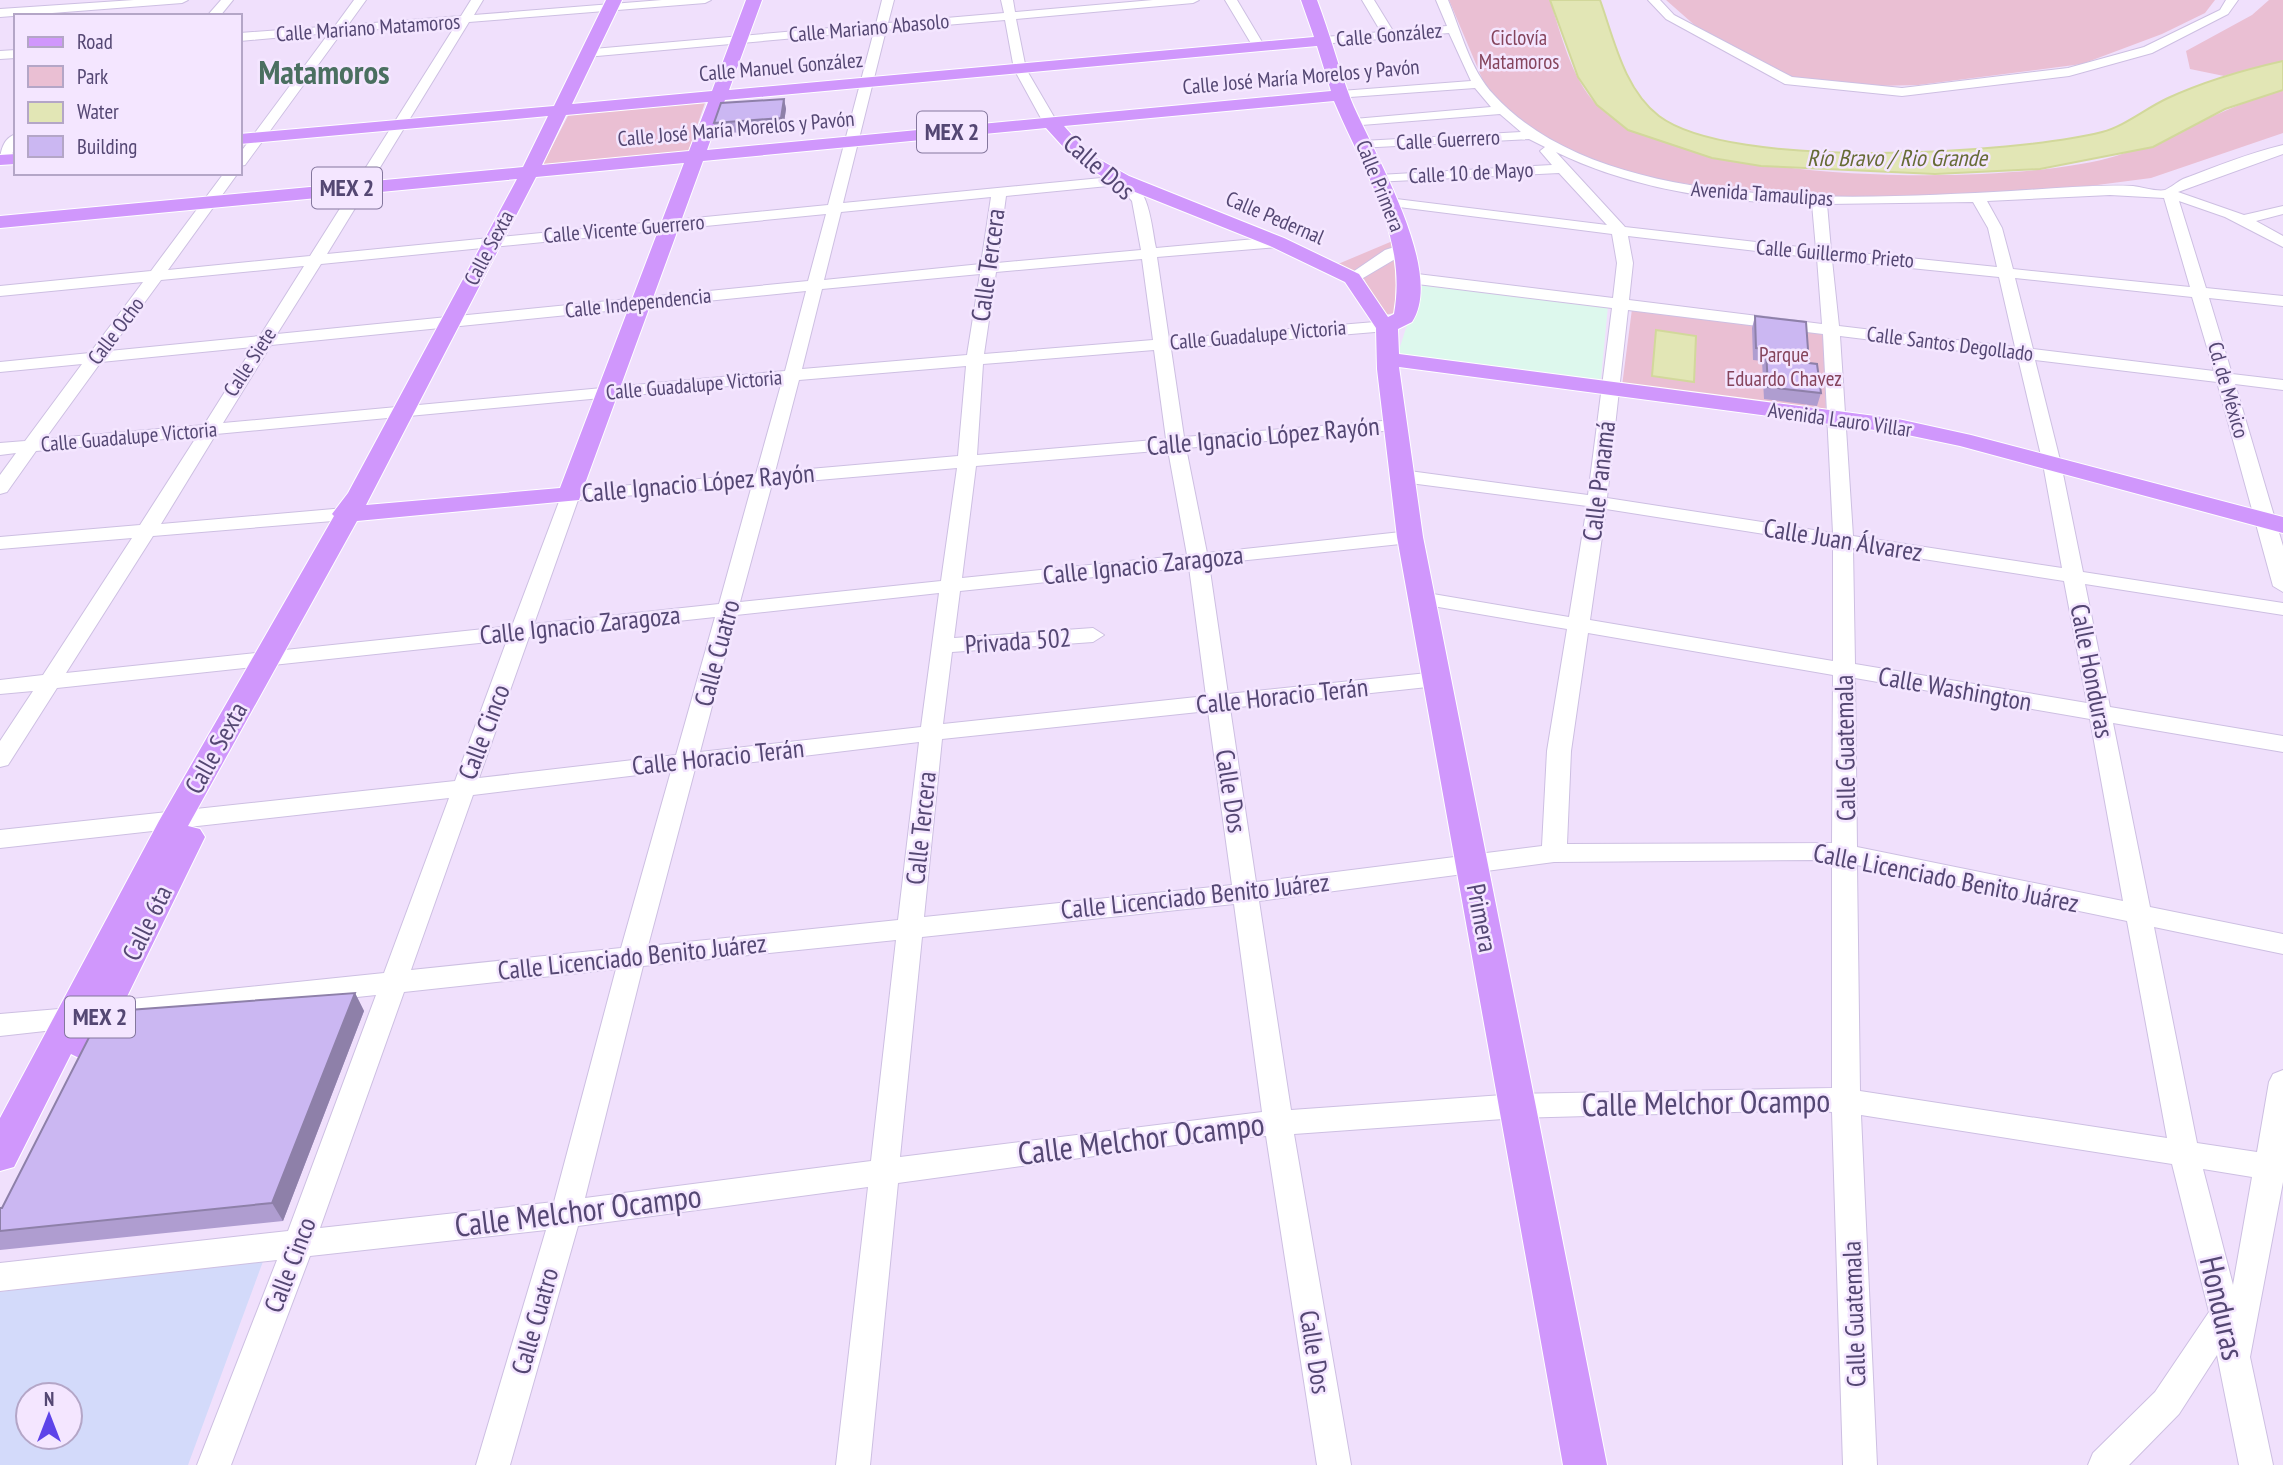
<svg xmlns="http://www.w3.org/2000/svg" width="2283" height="1465" font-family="'PT Sans Narrow',sans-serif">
<rect width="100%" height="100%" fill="#f0e0fc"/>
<!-- education -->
<path fill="#ddf8ed" d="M1420 285 1608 306 1601 378 1597 380 1397 356Z"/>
<!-- medical -->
<path fill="#d3dafa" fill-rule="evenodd" d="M265 1256 188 1465H0V1292ZM28 1395H70V1437H28Z"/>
<!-- green -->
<path fill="#eabfd3" d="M1449 0H1550C1561 34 1571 78 1597 105 1675 186 2012 188 2116 156 2173 138 2225 106 2283 90V133L2151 178 2059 190 1899 198 1821 197 1659 181 1603 167 1539 134 1506 110 1484 83Z
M1666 0H2215L2205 13 2162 34 2082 64 1918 85 1875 86 1788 77 1699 29Z
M2269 0H2283V61L2224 76 2190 69 2186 51 2252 15Z
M706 100 688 152 542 166 570 112Z
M1395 240 1404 279 1395 313 1383 315 1364 279 1338 264Z
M1632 309 1824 331 1826 414 1622 386Z"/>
<!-- water -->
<path fill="#e2e6b5" stroke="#d2d89b" stroke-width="2" d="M1550 0H1600C1614 39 1624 89 1659 116 1732 171 2013 154 2102 132 2125 126 2146 108 2168 98 2205 81 2243 70 2283 61V90L2225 109 2153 147 2040 169 1935 174 1761 166 1712 158 1628 130 1597 105 1578 77Z
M1656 330 1696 336 1694 382 1652 376Z"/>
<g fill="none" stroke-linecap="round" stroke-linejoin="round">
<!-- minor casing -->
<g stroke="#cdbfe2" stroke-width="2">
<path id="minor" d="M134 0H188L182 3 0 17V9Z
M221 0H233L220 16H207Z
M354 0H366L348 25 461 16 471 0H483L474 15 662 0H711L705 3 469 22 327 254 828 205 874 31 586 57 582 56V50L876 24 882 0H894L888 23 1004 13 1001 0H1013L1015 12 1153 0H1199L1193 3 1016 19 1026 69 1057 122 1050 126 1043 122 1014 69 1005 20 886 30 843 203 1122 176C1150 184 1151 225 1156 248L1277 237 1285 242 1277 247 1157 257 1169 339 1387 321 1395 326 1387 331 1171 349 1184 437 1395 420 1404 425 1395 430 1186 448 1207 553 1410 531 1420 537 1410 543 1209 564 1228 694 1437 672 1445 674 1448 679 1445 684 1437 686 1230 708 1256 882 1542 846 1547 751 1567 629 1421 604 1411 598 1421 592 1569 617 1587 506 1402 482 1393 476 1402 470 1588 495 1612 308 1409 283 1401 278 1409 273 1613 298 1617 263 1612 234 1383 205V199L1388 198 1607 225 1559 173 1374 182V176L1379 175 1552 165 1540 151 1545 147 1529 139 1358 148V142L1363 141 1521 132 1500 114 1349 126 1347 123 1354 119 1491 107 1475 88 1336 98V92L1341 91 1471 81 1449 33 1321 44 1319 41 1325 37 1381 32 1362 0H1374L1393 31 1447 26 1436 0H1448C1461 31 1470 70 1494 95 1605 216 1860 199 2011 191 2052 189 2092 184 2133 186 2141 187 2158 192 2165 190 2170 188 2177 182 2183 179 2215 167 2249 153 2283 145V154L2178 192 2244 215 2283 206V214L2256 221 2283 236V247L2225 217 2179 201 2206 288 2283 296V306L2209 298 2232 374 2283 380V390L2235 384 2283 546V592L2273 586 2217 382 2035 360 2061 464 2083 572 2283 603V615L2085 584 2110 707 2283 736V752L2113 723 2150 907 2283 934V954L2154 927 2197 1143 2257 1152 2269 1082 2273 1074 2283 1070V1182L2250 1357 2273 1465H2239L2217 1355 2179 1414 2129 1465H2088L2093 1453 2155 1392 2209 1312 2172 1164 1861 1115 1877 1465H1843L1832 1112 1811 1110 1517 1118 1294 1134 1351 1465H1317L1266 1136 1219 1139 898 1183 870 1465H836L868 1187 578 1226 510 1465H476L546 1230 310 1256 231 1465H197L277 1260 0 1291V1263L288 1231 376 995 112 1023 102 1020 98 1012 102 1004 112 1001 384 973 449 798 0 848V830L455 781 507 640 57 688 8 765 0 767V741L33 691 0 694V680L43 675 132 538 0 549V537L140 525 197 436 36 451 7 492 0 494V475L16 453 0 455V443L25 441 82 364 0 372V362L90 353 143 282 0 296V286L151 271 224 173H238L168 270 310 256 457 23 342 32 245 165 240 166V153L329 33 240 41V33L335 26ZM1556 152C1634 190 1726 203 1812 204L1816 249 1625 227ZM1118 185 1132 201 1141 250 997 263 1006 196ZM2110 195 2164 198 2190 287 2013 269 2002 228 1987 201ZM991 197 981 264 824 280 841 212ZM1973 202 1988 228 1997 267 1831 250 1827 204ZM826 214 808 281 277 334 321 264ZM1628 236 1817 258 1822 324 1629 300 1633 263ZM1142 259 1153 340 984 354 996 272ZM1832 260 1999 277 2015 347 1839 326ZM304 266 260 336 109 351 161 280ZM980 274 967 355 802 369 822 289ZM2015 278 2192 297 2214 371 2033 349ZM806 291 785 371 223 423 271 345ZM1628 310 1823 334 1833 533 1607 498ZM1840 336 2018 358 2043 464 2062 568 1853 536ZM253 347 204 425 45 439 101 362ZM1154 350 1166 439 977 455 983 364ZM966 366 958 456 775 472 799 380ZM782 381 756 474 563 491 512 626 66 673 153 536 345 520 355 514 345 508 161 524 216 434ZM1168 450 1187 555 962 578 976 466ZM957 468 941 581 740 602 772 484ZM752 485 719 604 534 624 578 500ZM1606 509 1833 545V661L1590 620ZM1853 548 2064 581 2087 703 1855 664ZM1189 567 1206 696 943 724 952 652 1093 642 1104 635 1093 628 954 638 960 591ZM939 593 921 727 700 752 736 615ZM715 617 676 755 479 778 529 637ZM1588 633 1833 675 1832 843 1567 844 1571 751ZM1855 678 2090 719 2123 901 1857 847ZM1208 711 1232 885 924 917 942 739ZM919 742 898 920 648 946 695 769ZM671 771 621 948 411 970 473 795ZM1820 860 1832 861V1088L1517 1094 1291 1110 1259 901 1554 862ZM1857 865 2127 921 2167 1138 1860 1091ZM1234 904 1262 1112 900 1157 922 937ZM896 940 871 1161 585 1198 643 966ZM616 969 554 1202 320 1228 404 992ZM2203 1169 2252 1177 2233 1285Z
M1225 0H1237L1265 47 1263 50H1255Z
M1648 0H1660L1674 15 1792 77 1902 88 2068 68 2144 47 2220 10 2226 0H2238L2228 14 2152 53 2069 76 1902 96 1785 84 1666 19Z
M16 50V58L0 59V51Z
M16 134V148L5 163 0 164C0 152 3 138 16 134Z
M1404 244 1412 249 1358 281 1352 283 1344 278 1385 250Z
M71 1008 81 1011 85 1019 81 1027 0 1036V1014Z"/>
</g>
<!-- major casing -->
<g stroke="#fff" stroke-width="2">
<path id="major" d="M606 0H622L572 104 712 91 746 0H762L729 90 1314 37 1301 0H1317C1330 34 1338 66 1351 100 1371 149 1446 271 1412 322L1398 329 1399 354 1898 419 1971 435 2283 517V533L1960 446 1898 433 1399 367 1423 537 1607 1465H1563L1397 537 1377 369 1376 328 1345 282 1270 246 1115 184 1076 161 1046 128 703 161 579 500 357 521 188 826 200 829 205 837 98 1056 85 1061 71 1054 14 1167 0 1171V1118L159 821 334 516 332 514 348 493 517 179 0 228V216L523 167 548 116 240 144V134L554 106ZM1317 46 1331 91 707 150 725 100ZM1334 101C1363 170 1408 237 1394 314L1388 317 1359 274 1284 238 1129 176 1088 153 1064 126ZM708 102 689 151 542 165 566 115ZM684 163 560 488 366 505 536 177Z
M16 154V164L0 165V155Z"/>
</g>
<!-- minor -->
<use href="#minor" fill="#fff" fill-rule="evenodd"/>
<!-- major -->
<use href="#major" fill="#d097fc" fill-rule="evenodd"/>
</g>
<!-- wall -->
<path fill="#af9dd0" d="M784 99 786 109 783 129 716 134 714 123Z
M1755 316 1821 393 1817 406 1764 399 1762 361 1753 360 1752 328Z
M355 993 364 1011 283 1221 0 1250V1208Z"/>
<!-- shaded-wall -->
<path fill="#8e80a9" d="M784 99 786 109 783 129 781 118Z
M355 993 364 1011 283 1221 272 1203Z"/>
<!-- building -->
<path fill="#cbb7f2" stroke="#8e80a9" stroke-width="2" d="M784 99 781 118 714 123 721 103Z
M1755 316 1806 322 1809 363 1817 364 1821 393 1768 387 1766 349 1756 348Z
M355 993 272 1203 0 1231V1208H2L102 1012Z"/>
<g text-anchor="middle" stroke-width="5" stroke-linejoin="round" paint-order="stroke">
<!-- far-street labels -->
<g font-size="21" fill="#544773" stroke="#f4e6ff">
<text transform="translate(368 28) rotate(-4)" y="7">Calle Mariano Matamoros</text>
<text transform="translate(869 28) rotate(-5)" y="7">Calle Mariano Abasolo</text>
<text transform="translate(1389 35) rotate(-5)" y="7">Calle González</text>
<text transform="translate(781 67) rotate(-5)" y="7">Calle Manuel González</text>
<text transform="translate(1301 77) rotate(-5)" y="7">Calle José María Morelos y Pavón</text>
<text transform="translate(736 129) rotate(-5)" y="7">Calle José María Morelos y Pavón</text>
<text transform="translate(1448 140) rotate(-3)" y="7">Calle Guerrero</text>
<text transform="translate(1471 173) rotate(-3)" y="7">Calle 10 de Mayo</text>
<text transform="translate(1380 186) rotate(68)" y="7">Calle Primera</text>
<text transform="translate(1762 194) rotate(4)" y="7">Avenida Tamaulipas</text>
<text transform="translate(1275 218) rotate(23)" y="7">Calle Pedernal</text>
<text transform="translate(624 229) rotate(-5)" y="7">Calle Vicente Guerrero</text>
<text transform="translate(489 248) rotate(-62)" y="7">Calle Sexta</text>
<text transform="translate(1835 254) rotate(5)" y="7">Calle Guillermo Prieto</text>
<text transform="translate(638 303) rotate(-6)" y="7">Calle Independencia</text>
<text transform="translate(116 331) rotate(-53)" y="7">Calle Ocho</text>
<text transform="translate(1258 335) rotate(-5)" y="7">Calle Guadalupe Victoria</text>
<text transform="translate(1950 344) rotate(7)" y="7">Calle Santos Degollado</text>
<text transform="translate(250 362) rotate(-57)" y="7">Calle Siete</text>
<text transform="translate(694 385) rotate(-5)" y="7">Calle Guadalupe Victoria</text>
<text transform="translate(2228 390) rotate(74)" y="7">Cd. de México</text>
<text transform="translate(1840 420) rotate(8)" y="7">Avenida Lauro Villar</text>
<text transform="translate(129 437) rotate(-5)" y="7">Calle Guadalupe Victoria</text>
</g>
<!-- far-park labels -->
<g font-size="21" fill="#85445c" stroke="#f4e6ff">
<text x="1519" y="45">Ciclovía<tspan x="1519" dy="24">Matamoros</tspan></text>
<text x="1784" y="362">Parque<tspan x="1784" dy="24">Eduardo Chavez</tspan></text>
</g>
<!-- far-water labels -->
<g font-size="23" font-style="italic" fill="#666b35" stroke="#f4e6ff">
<text x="1897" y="166">Río Bravo / Rio Grande</text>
</g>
<!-- shield labels -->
<g fill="#f4e6ff" stroke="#84779d" stroke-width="2">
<rect x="917" y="111.5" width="70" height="41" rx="5"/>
<rect x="312" y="167.5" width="70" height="41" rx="5"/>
<rect x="65" y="996.5" width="70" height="41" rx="5"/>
</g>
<g font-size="24" font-weight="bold" fill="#544773">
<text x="952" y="140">MEX 2</text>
<text x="347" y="196">MEX 2</text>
<text x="100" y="1025">MEX 2</text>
</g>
<!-- street labels -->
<g font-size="26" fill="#544773" stroke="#f4e6ff">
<text transform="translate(1099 167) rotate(41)" y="9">Calle Dos</text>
<text transform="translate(988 265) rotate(-82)" y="9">Calle Tercera</text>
<text transform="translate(1263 436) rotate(-5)" y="9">Calle Ignacio López Rayón</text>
<text transform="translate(1599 481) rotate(-83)" y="9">Calle Panamá</text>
<text transform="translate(698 483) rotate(-5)" y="9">Calle Ignacio López Rayón</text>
<text transform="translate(1843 540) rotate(9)" y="9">Calle Juan Álvarez</text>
<text transform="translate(1143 565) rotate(-6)" y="9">Calle Ignacio Zaragoza</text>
<text transform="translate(580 625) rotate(-6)" y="9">Calle Ignacio Zaragoza</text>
<text transform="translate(1018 641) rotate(-4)" y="9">Privada 502</text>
<text transform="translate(717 653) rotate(-75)" y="9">Calle Cuatro</text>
<text transform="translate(2092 671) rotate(79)" y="9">Calle Honduras</text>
<text transform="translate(1955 689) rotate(10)" y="9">Calle Washington</text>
<text transform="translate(1282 696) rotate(-6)" y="9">Calle Horacio Terán</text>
<text transform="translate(484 732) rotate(-69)" y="9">Calle Cinco</text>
<text transform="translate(216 748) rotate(-61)" y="9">Calle Sexta</text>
<text transform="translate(1845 748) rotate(-91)" y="9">Calle Guatemala</text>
<text transform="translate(718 757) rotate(-6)" y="9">Calle Horacio Terán</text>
<text transform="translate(1231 791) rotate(81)" y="9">Calle Dos</text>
<text transform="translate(921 828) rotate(-84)" y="9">Calle Tercera</text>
<text transform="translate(1946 878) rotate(11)" y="9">Calle Licenciado Benito Juárez</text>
<text transform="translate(1195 896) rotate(-6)" y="9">Calle Licenciado Benito Juárez</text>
<text transform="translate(1482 918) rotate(79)" y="9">Primera</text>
<text transform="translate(147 923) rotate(-64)" y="9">Calle 6ta</text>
<text transform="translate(632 957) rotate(-6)" y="9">Calle Licenciado Benito Juárez</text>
<text transform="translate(290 1265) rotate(-69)" y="9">Calle Cinco</text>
<text transform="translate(1854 1314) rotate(-92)" y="9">Calle Guatemala</text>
<text transform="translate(535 1321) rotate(-74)" y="9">Calle Cuatro</text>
<text transform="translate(1315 1352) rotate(81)" y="9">Calle Dos</text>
</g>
<!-- near-street labels -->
<g font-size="32" fill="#544773" stroke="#f4e6ff">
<text transform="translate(1706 1103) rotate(-1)" y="11">Calle Melchor Ocampo</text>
<text transform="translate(1141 1139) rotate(-7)" y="11">Calle Melchor Ocampo</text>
<text transform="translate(578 1211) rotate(-7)" y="11">Calle Melchor Ocampo</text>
<text transform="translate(2222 1308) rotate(77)" y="11">Honduras</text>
</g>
<!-- far-town labels -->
<g font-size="33" font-weight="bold" fill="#4a6f60" stroke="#f4e6ff">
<text x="324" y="84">Matamoros</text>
</g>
</g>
<!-- legend -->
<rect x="14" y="14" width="228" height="161" fill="#f4e6ff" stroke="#b4a6c7" stroke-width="2"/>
<rect x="28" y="37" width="35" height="10" fill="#d097fc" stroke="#b4a6c7" stroke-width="2"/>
<text x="77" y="49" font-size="21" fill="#544773">Road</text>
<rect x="28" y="66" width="35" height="21" fill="#eabfd3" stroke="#b4a6c7" stroke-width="2"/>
<text x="77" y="84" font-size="21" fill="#544773">Park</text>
<rect x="28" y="102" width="35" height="21" fill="#e2e6b5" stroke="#b4a6c7" stroke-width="2"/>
<text x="77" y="119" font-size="21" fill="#544773">Water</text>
<rect x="28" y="136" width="35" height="21" fill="#cbb7f2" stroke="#b4a6c7" stroke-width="2"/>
<text x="77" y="154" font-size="21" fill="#544773">Building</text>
<!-- north arrow -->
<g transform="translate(49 1416)"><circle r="33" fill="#f4e6ff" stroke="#b4a6c7" stroke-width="2"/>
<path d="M0-5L12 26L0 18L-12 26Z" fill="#5d43e9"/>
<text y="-10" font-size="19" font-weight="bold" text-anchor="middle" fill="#544773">N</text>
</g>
</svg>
